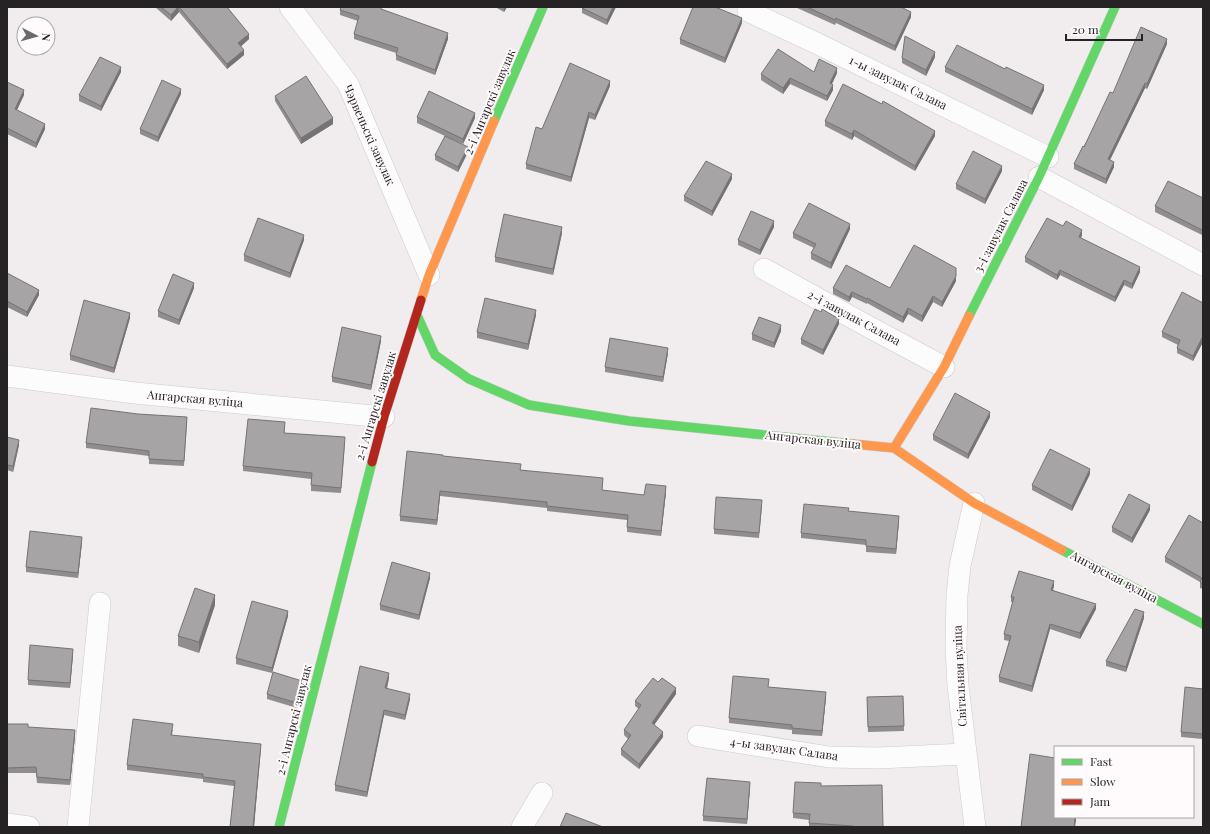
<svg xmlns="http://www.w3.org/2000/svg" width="1210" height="834" font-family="'Playfair Display',serif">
<rect width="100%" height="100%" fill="#f1edef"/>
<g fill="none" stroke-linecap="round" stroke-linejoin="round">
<!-- street casing -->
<g stroke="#cccacb" stroke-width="22">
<path id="street" d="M290 7 348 84 429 275
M748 11 816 43 1048 157
M1039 177 1203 265
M764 269 871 328 944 367
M7 376 135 393 384 417
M974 503 960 566 957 595 956 649 958 686 975 827
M698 736 829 757 878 758 965 754
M7 824 29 827
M78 827 100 603
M522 827 542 793"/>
</g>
<!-- fast casing -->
<g stroke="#cccacb" stroke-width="10">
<path id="fast" d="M494 121 543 7
M417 315 435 355 469 379 529 405 629 421 853 444
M969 316 1039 177 1115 7
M1062 550 1203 624
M279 827 372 462"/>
</g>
<!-- slow casing -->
<g stroke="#cccacb" stroke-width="10">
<path id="slow" d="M421 300 429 275 494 121
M853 444 894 448 974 503 1062 550
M894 448 944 367 969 316"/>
</g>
<!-- jam casing -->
<g stroke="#cccacb" stroke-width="10">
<path id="jam" d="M372 462 384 417 421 300"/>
</g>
<!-- street -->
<use href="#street" stroke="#fdfcfd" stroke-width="21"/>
<!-- fast -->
<use href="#fast" stroke="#63d668" stroke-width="9"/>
<!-- slow -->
<use href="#slow" stroke="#ff974d" stroke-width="9"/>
<!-- jam -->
<use href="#jam" stroke="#b3261e" stroke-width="9"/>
</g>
<!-- wall -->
<path fill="#908d8e" d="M155 7H227L249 39 241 46 244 55 227 69 179 12 171 21Z
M495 7H507L504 12Z
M616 7 607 25 582 13V8Z
M795 7H901L911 17 895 51 836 23 835 25Z
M340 10H383L448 39 435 75 396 60V53L354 39V34L358 21 340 15Z
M742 23 725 63 680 44V39Z
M1167 44 1147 89 1145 88 1110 160 1114 167 1106 184 1074 169V164L1113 93Z
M935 57 926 76 902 63V58Z
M945 67 1044 90 1032 115 945 72Z
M121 72 101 111 79 101V95Z
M814 72 837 73 832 84 833 90 827 101 790 84 783 94 761 80V74Z
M7 82 24 95 17 110 45 129 36 148 7 134Z
M610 86 595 120 589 118 571 182 526 169V164L542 129Z
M181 94 158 142 140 134V129Z
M275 96 333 124 301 144 275 101Z
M417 117 475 118 463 144 449 138 468 152 458 172 435 160V155L445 136 417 123Z
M825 121 935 136 915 171 854 136 852 140 825 126Z
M1002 171 985 204 956 189V184Z
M732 179 712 216 684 201V196Z
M1203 198 1202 235 1155 212V206Z
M1063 226 1082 235 1081 238 1140 272 1132 289 1124 285 1115 302 1060 275 1057 280 1025 262V257Z
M774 227 760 255 738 245V240Z
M850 229 831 269 811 259V253L814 248 793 238V233Z
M562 233 553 275 495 262V257Z
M304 240 290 278 244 261V255Z
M7 273 39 295 27 317 7 307Z
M956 281 942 307 933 302 922 322 908 314 903 323 867 303V304L852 297 849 302 833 294V288H890Z
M194 288 179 325 158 317V311Z
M1203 303V342L1193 361 1177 353V348L1178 345 1162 337V332Z
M536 315 528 350 477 338V332Z
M130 318 114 373 70 360V355Z
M839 324 823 355 801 344V339Z
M781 331 774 348 752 340V334Z
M381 341 371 390 332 382V377Z
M668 353 663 382 605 372V367Z
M990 417 968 459 933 440V435Z
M187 422 184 466 149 464V456L86 448V443Z
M285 428 284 433 345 443 341 493 311 491V479L243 471V466Z
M7 437 19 445 13 472 7 470Z
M443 456 603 484 602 490 644 495 666 492 661 536 627 532V520L547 511V508L440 496 437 525 400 521V516Z
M1090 474 1072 511 1032 490V485Z
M762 506 759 538 714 534V529Z
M1150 510 1132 543 1112 532V527Z
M849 511 899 521 896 554 866 552V545L801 538V533Z
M1203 523V589L1200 588V582L1165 562V557Z
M82 542 78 578 26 572V567Z
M430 578 419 620 380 610V605Z
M1054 586 1053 590 1096 609 1080 639 1050 629 1032 692 999 682V677L1009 641 1004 640V634L1013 602H1011V597Z
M215 605 199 653 178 646V636Z
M288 616 272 673 236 664V658Z
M1144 618 1126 672 1106 666V661Z
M73 654 70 688 28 685V680Z
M389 678 387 689 410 699 405 720 384 715 367 797 335 791V785Z
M658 682 676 694 654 725 663 737 639 769 621 755V749L628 739 624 735V730L639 709 635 706V701Z
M302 686 297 708 267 699V694Z
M768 687 826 697 822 736 792 734V730L729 723V718Z
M1203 689V739L1181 737V732Z
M903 696 904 731 868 732 867 697Z
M7 724 75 736 70 785 37 783 36 773H7Z
M173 729 172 735 261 749 254 827H230L234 786 203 782V779L127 770V765Z
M821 786 883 827H809V820L793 818V813Z
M750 787 747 824 703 821V816Z"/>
<!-- shaded-wall -->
<path fill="#757374" d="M178 7 179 12 171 21V15Z
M504 7H507L504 12Z
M613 7H616L607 25V20Z
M911 12V17L895 51V46Z
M742 18V23L725 63V58Z
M448 33V39L435 75V70Z
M249 34V39L238 49V43Z
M1167 39V44L1147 89V84Z
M244 50V55L227 69V64Z
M935 52V57L926 76V70Z
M121 67V72L101 111V106Z
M837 68V73L830 88V83Z
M790 78V84L783 94V88Z
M610 81V86L595 120V115Z
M1145 83V88L1108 164V159Z
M833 85V90L827 101V96Z
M1044 85V90L1032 115V109Z
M181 89V94L158 142V137Z
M24 90V95L15 114V109Z
M589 112V118L571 182V177Z
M475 113V118L463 144V139Z
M333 118V124L301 144V138Z
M45 124V129L36 148V143Z
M854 130V136L852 140V134Z
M935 131V136L915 171V166Z
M468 147V152L458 172V167Z
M1114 162V167L1106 184V179Z
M1002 166V171L985 204V199Z
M732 174V179L712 216V211Z
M774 221V227L760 255V250Z
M850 224V229L831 269V263Z
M562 227V233L553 275V269Z
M1082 230V235L1079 242V237Z
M304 235V240L290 278V273Z
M1140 267V272L1132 289V284Z
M1060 270V275L1057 280V275Z
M956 276V281L942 307V302Z
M1124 280V285L1115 302V297Z
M194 283V288L179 325V320Z
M39 290V295L27 317V312Z
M852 292V297L849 302V297Z
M933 296V302L922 322V316Z
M908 308V314L903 323V317Z
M536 310V315L528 350V344Z
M130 313V318L114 373V368Z
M839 319V324L823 355V350Z
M781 325V331L774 348V343Z
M381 336V341L371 390V385Z
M1203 336V342L1193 361V356Z
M668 348V353L663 382V377Z
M990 412V417L968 459V454Z
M19 440V445L13 472V466Z
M1090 469V474L1072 511V506Z
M666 486V492L661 536V531Z
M440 491V496L437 525V520Z
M1150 505V510L1132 543V538Z
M899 516V521L896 554V549Z
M82 537V542L78 578V573Z
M430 573V578L419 620V615Z
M1054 581V586L1051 595V590Z
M215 595V605L199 653V642Z
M1096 604V609L1080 639V633Z
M288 611V616L272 673V668Z
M1144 612V618L1126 672V667Z
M1050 624V629L1032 692V686Z
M73 649V654L70 688V683Z
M389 673V678L385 694V688Z
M302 681V686L297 708V703Z
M676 688V694L652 728V723Z
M826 692V697L822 736V731Z
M410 694V699L405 720V715Z
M384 710V715L367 797V792Z
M75 730V736L70 785V780Z
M663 732V737L639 769V764Z
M261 744 254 827H253Z
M750 782V787L747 824V819Z
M1075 817H1076V821L1075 827H1074Z"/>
<!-- building -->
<path fill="#a7a4a5" stroke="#757374" d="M161 7H178L171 15Z
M179 7H227L249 34 238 43 244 50 227 64Z
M341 7H382L381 9 448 33 435 70 396 55 398 48 354 34 359 16 340 10Z
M583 7H613L607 20 582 8Z
M693 7H715L742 18 725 58 680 39Z
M807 7H901L911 12 895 46 836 18 835 20Z
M1141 27 1167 39 1147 84 1145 83 1108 159 1114 162 1106 179 1074 164 1083 146 1084 147 1110 92 1113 93Z
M905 36 935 52 926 70 902 58Z
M957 45 1005 69 1006 67 1044 85 1032 109 945 67Z
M778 49 814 72 819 59 837 68 830 83 833 85 827 96 790 78 783 88 761 74Z
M100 57 121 67 101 106 79 95Z
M570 63 610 81 595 115 589 112 571 177 526 164 536 127 542 129Z
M306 76 333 118 301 138 275 96Z
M162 80 181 89 158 137 140 129Z
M7 82 24 90 15 109 45 124 36 143 7 128Z
M843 84 882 104 883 101 935 131 915 166 854 130 852 134 825 121Z
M429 91 475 113 463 139 417 117Z
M445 136 468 147 458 167 435 155Z
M973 151 1002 166 985 199 956 184Z
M706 161 732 174 712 211 684 196Z
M1168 181 1203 198V229L1202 230 1155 206Z
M809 203 850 224 831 263 811 253 816 244 793 233Z
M751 211 774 221 760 250 738 240Z
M504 214 562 227 553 269 495 257Z
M258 218 304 235 290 273 244 255Z
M1047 218 1063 226 1066 221 1082 230 1079 237 1140 267 1132 284 1124 280 1115 297 1060 270 1057 275 1025 257Z
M914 245 956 268V276L942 302 933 296 922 316 908 308 903 317 867 298V299L852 292 849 297 833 288 846 265 890 288Z
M7 273 39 290 27 312 7 301Z
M173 274 194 283 179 320 158 311Z
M1182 292 1203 303V336L1193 356 1177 348 1180 340 1162 332Z
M485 298 536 310 528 344 477 332Z
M84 300 130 313 114 368 70 355Z
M815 309 821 312 822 309 839 319 823 350 801 339Z
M759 317 781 325 774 343 752 334Z
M342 327 381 336 371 385 332 377Z
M610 338 668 348 663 377 605 367Z
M955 393 990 412 968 454 933 435Z
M91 408 138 414 187 417 184 461 149 459V451L86 443Z
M248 419 285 422 284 433 345 437 341 488 311 485 312 473 243 466Z
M7 437 19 440 13 466 7 465Z
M1050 449 1090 469 1072 506 1032 485Z
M407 451 443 455V456L521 464 520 470 603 478 602 490 644 495 646 484 666 486 661 531 627 527 628 515 547 506V502L440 491 437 520 400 516Z
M1129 494 1150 505 1132 538 1112 527Z
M716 497 762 500 759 533 714 529Z
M804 504 849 508 848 511 899 516 896 549 866 546V540L801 533Z
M1189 515 1203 523V544L1202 545 1203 546V584L1200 582 1202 578 1165 557Z
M30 531 82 537 78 573 26 567Z
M392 562 430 573 419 615 380 605Z
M1019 571 1054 581 1051 590 1096 604 1080 633 1050 624 1032 686 999 677 1011 636 1004 634 1014 597H1011Z
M195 588 215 595 199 642 178 636Z
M252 601 288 611 272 668 236 658Z
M1135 609 1144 612 1126 667 1106 661Z
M30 645 73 649 70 683 28 680Z
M360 666 389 673 385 688 410 694 405 715 384 710 367 792 335 785Z
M273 672 302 681 297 703 267 694Z
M733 676 769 679 768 687 826 692 822 731 792 728V725L729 718Z
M653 678 658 682 662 678 676 688 652 723 663 732 639 764 621 749 631 735 624 730 641 705 635 701Z
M1185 687 1203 689V734L1181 732Z
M903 696 904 726 868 727 867 697Z
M133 719 173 724 171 735 261 744 253 827H230L235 781 203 777V774L127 765Z
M7 724H28V727L75 730 70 780 37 777 36 767 7 768Z
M1030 754 1055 758V817H1075L1074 827H1021Z
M707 778 750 782 747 819 703 816Z
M795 782 821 783V786L882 785 883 827H853V826L809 823 810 814 793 813Z
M566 813 603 827H560Z"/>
<g text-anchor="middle" stroke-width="4" stroke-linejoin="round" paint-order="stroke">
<!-- street labels -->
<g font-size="12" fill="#252324" stroke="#fffafc">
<text transform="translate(898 83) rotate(26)" y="4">1-ы завулак Салава</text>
<text transform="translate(490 102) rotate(-67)" y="4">2-і Ангарскі завулак</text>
<text transform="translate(369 135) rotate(66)" y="4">Чэрвеньскі завулак</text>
<text transform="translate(1001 226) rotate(-63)" y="4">3-і завулак Салава</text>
<text transform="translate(854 318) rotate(28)" y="4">2-і завулак Салава</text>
<text transform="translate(195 399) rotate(5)" y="4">Ангарская вуліца</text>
<text transform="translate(376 406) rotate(-73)" y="4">2-і Ангарскі завулак</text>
<text transform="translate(813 440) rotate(6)" y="4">Ангарская вуліца</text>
<text transform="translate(1114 577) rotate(28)" y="4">Ангарская вуліца</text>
<text transform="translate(960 676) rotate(-93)" y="4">Світальная вуліца</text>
<text transform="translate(294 720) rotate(-76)" y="4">2-і Ангарскі завулак</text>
<text transform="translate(784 749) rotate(8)" y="4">4-ы завулак Салава</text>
</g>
</g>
<!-- border -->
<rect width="1210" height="834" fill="none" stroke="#252324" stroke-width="16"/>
<!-- legend -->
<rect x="1054" y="746" width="140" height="72" fill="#fffafc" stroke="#a8a4a6"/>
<rect x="1062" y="759" width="20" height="6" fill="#63d668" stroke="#a8a4a6"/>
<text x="1090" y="766" font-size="12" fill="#252324">Fast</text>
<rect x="1062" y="779" width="20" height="6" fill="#ff974d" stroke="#a8a4a6"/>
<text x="1090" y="786" font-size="12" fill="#252324">Slow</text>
<rect x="1062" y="799" width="20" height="6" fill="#b3261e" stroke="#a8a4a6"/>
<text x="1090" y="806" font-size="12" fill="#252324">Jam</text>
<!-- north arrow -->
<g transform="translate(36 36) rotate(96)"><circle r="19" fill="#fffafc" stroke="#a8a4a6"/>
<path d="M0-3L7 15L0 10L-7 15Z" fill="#6c6a6b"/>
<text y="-6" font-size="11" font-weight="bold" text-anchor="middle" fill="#252324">N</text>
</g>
<!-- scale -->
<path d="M1066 34v6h76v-6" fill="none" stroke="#252324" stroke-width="2"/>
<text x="1072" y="34" font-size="12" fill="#252324" stroke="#fffafc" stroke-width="3" paint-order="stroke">20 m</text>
</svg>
